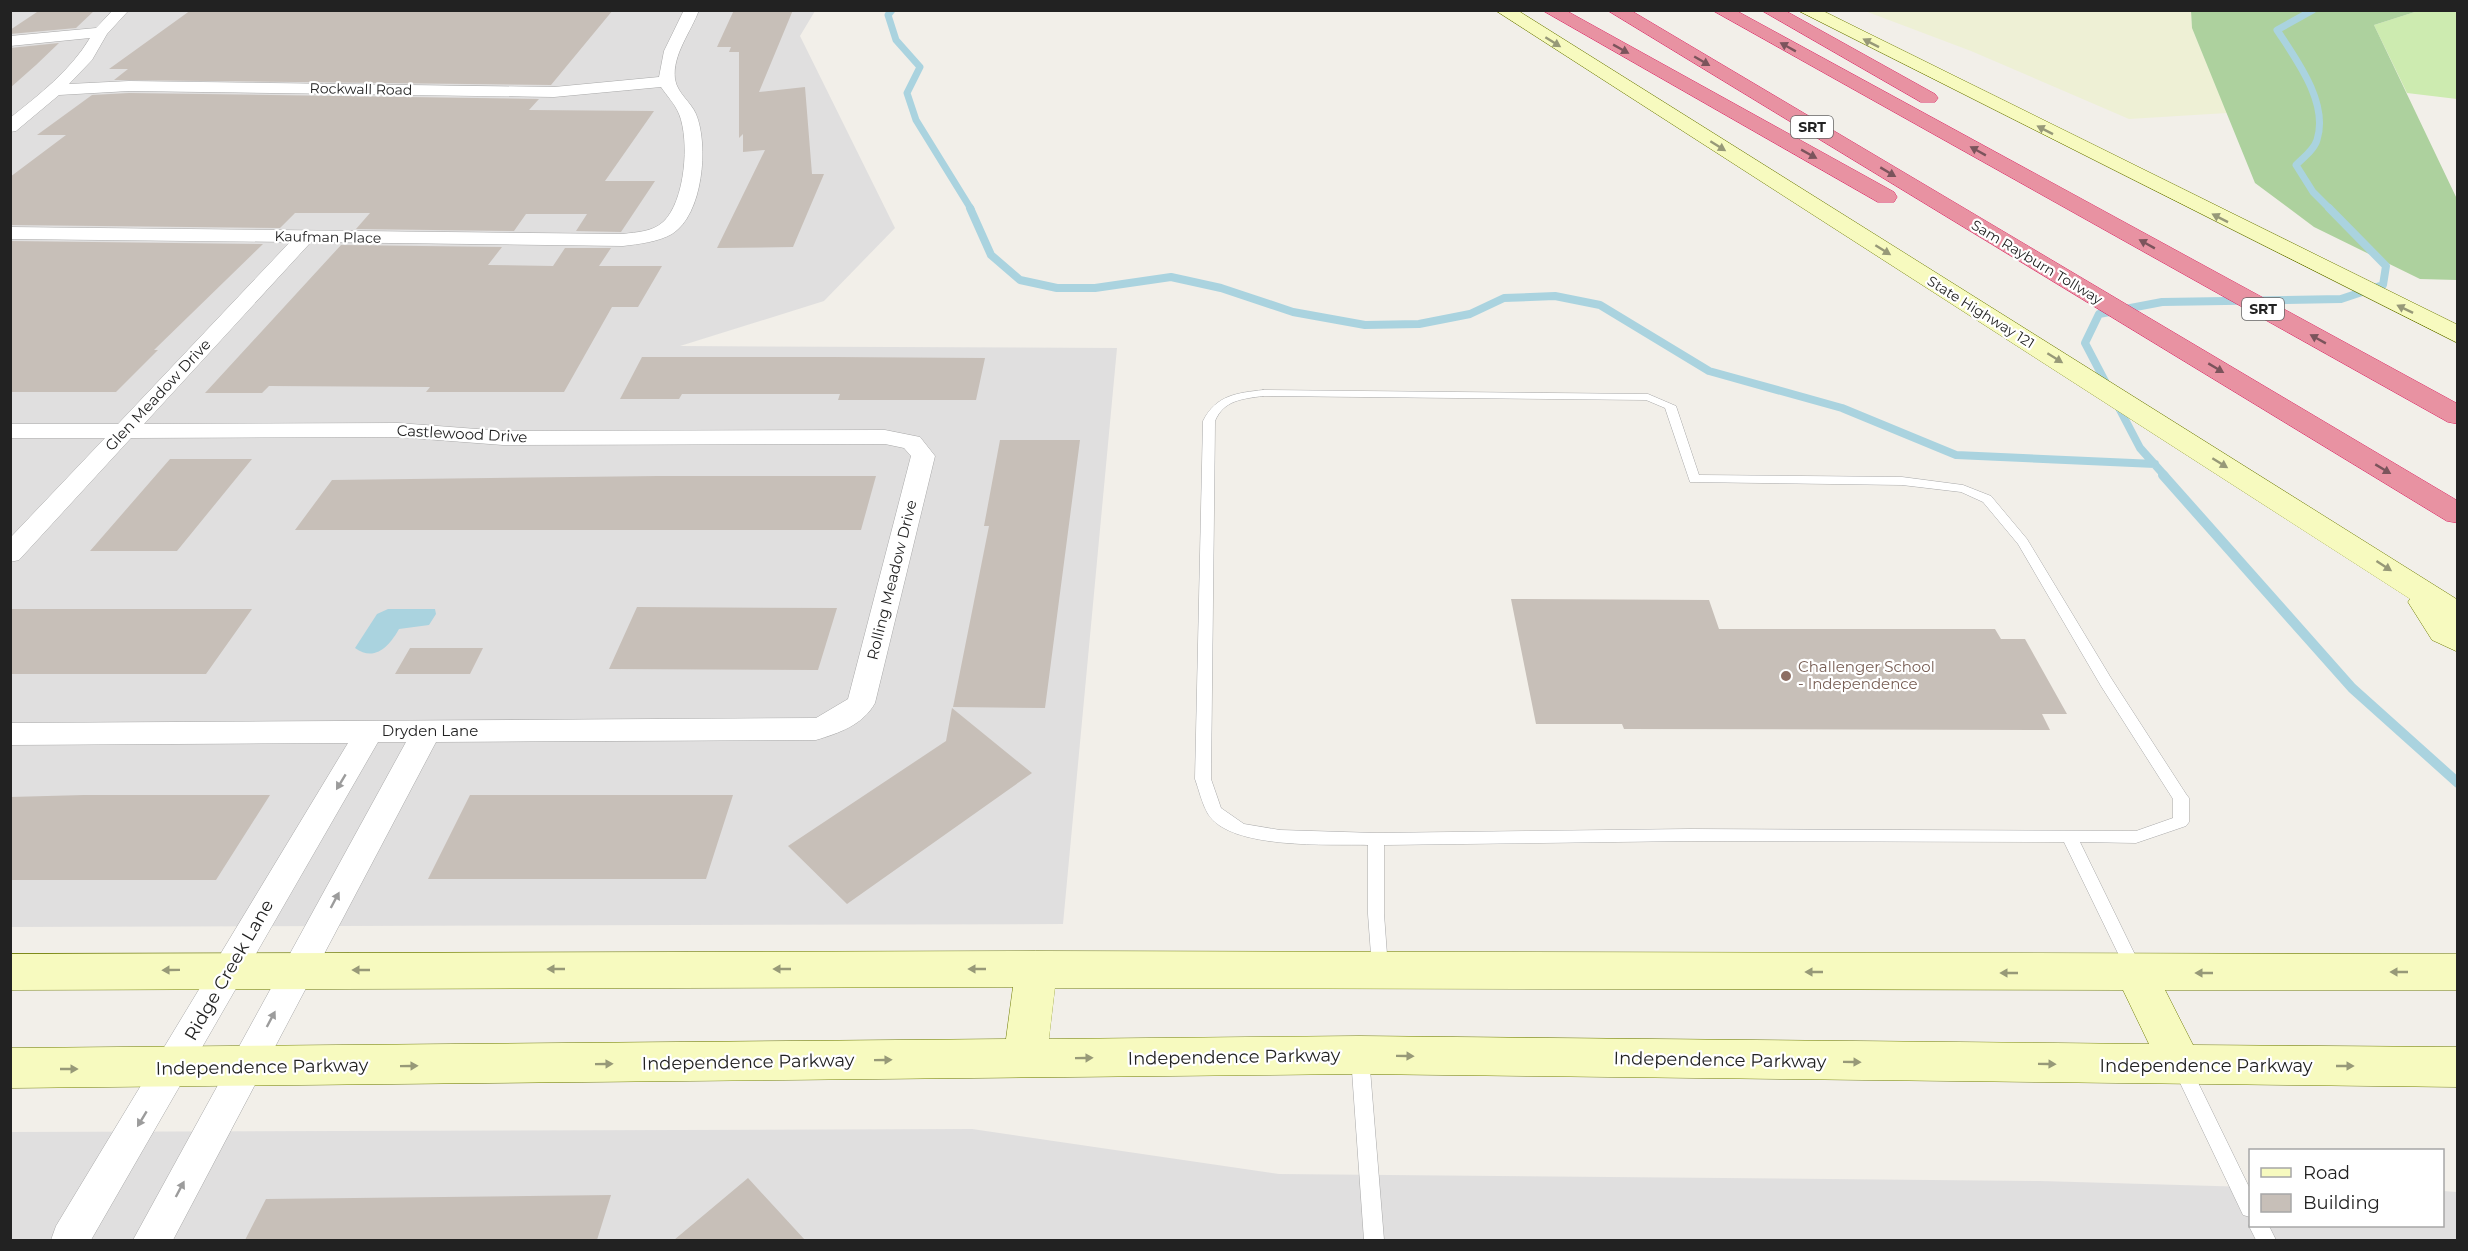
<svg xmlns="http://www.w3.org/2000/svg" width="2468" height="1251" font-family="Montserrat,sans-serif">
<rect width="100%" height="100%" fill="#f2efe9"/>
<!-- residential -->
<path fill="#e0dfdf" d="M10 11H815L800 36 895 228 824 301 680 346 1117 348 1063 924 11 927Z
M972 1129 1279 1174 2040 1181 2250 1187V1226H2442L2443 1191 2457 1192 2458 1240H11L10 1132Z"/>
<!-- farmland -->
<path fill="#eef0d5" d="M1865 11H2191L2192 28 2227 113 2129 119 1971 51Z"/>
<!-- grass -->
<path fill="#cdebb0" d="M2418 11H2457V99L2407 93 2374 25Z"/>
<!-- forest -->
<path fill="#add19e" d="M2191 11H2418L2374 25 2457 199V280L2420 279 2314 227 2255 183 2192 28Z"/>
<!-- water -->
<path fill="#aad3df" d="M388 609H435L436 614 429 625 399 629C390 645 375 663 355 648L377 614Z"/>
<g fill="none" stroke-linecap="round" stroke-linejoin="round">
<!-- stream-far2 -->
<path stroke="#aad3df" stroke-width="7" d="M892 10 888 15 896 40 920 67 907 93 916 120 971 209
M2313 10 2277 30C2296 59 2329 103 2317 140 2314 150 2303 158 2296 165L2313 192 2330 209"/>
<!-- stream-far1 -->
<path stroke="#aad3df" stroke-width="8" d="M970 208 991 255 1020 280 1057 288H1095L1171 277 1221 288 1293 312 1365 325 1419 324 1470 314 1504 298 1555 296 1600 305 1709 371 1842 408 1956 455 2155 464
M2165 476 2140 448 2085 343 2099 314 2162 302 2341 299 2383 285 2386 266 2329 208"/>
<!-- stream -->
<path stroke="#aad3df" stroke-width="10" d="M2163 475 2352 688 2458 783"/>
</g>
<!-- building -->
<path fill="#c7bfb8" d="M40 10H95L76 28 10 34V30Z
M191 10H613L551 85 114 80 128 69H109Z
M734 10H793L759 92 805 87 812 174H824L793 247 717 248 765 150 743 152V134L739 138V52H729L731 47H717Z
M59 43 36 65 10 88V48Z
M129 93 539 99 529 110 654 111 605 181H655L621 232 576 231 587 214H526L514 231 356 229 370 213H295L280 228 10 225V177L66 135H37L92 95Z
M10 241 263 244 154 350H158L116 392H10Z
M341 245 502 247 488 265 553 266 565 248H611L599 266H662L638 307H612L564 392H426L430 387 269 386 262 393H205Z
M642 357H834L985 358 976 400H838L840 394H682L679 399H620Z
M1000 440H1080L1045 708 953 707 989 526H984Z
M170 459H252L177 551H90Z
M658 476H876L861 530H295L332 480Z
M1511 599 1709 600 1719 629H1995L2001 639H2025L2067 714H2042L2050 730 1624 729 1622 724H1536Z
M637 607 837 608 818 670 609 669Z
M10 609H252L206 674H10Z
M410 648H483L470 674H395Z
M952 708 1032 773 847 904 788 846 946 741Z
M84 795H270L216 880H10V797Z
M470 795H733L706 879H428Z
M748 1178 805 1240H674Z
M611 1195 597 1240H245L266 1199Z"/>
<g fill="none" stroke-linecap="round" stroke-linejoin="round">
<!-- service casing -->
<g stroke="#a9a9a9" stroke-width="1">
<path id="service" d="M1263 390 1648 394 1676 406 1699 475 1902 477 1963 485 1991 496 2027 539 2111 678 2186 794 2189 798V822L2186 826 2136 843 2080 842 2142 969 2140 974 2134 976 2128 974 2064 842 1690 841 1384 845V914L1388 968 1386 973 1380 975 1374 973 1372 968 1368 914V845C1330 844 1230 850 1208 814 1202 804 1199 790 1195 779L1203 421C1216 395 1237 393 1263 390ZM1263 396 1646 400 1665 408 1690 482 1902 485 1961 492 1983 502 2018 544 2101 686 2173 799V818L2136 831 1690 829 1376 833 1280 830 1244 824 1221 808 1211 779 1215 421C1224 400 1242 399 1263 396Z
M1360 1049 1366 1051 1369 1057 1384 1240H1364L1351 1057 1354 1051Z
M2182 1060 2188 1062 2250 1189V1217L2243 1215 2173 1068 2176 1062Z
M2250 1223V1226H2269L2276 1240H2256L2249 1226Z"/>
</g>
<!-- minor casing -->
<g stroke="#a9a9a9" stroke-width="1">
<path id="minor" d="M113 10H129L107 34 92 60 69 84 129 81 554 87 659 77 664 51 684 10H699C691 32 672 55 675 79 677 93 691 102 696 114 709 145 703 215 672 234 658 242 639 244 623 246L311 242 144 424 398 423 503 431 885 430 920 437 935 456 875 703C863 725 839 733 816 740L436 742 173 1240H133L406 742H378L91 1240H51L56 1226 348 743 10 745V723L816 718 848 699 911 456 904 448 885 444 503 445 398 437 131 438 19 560 10 562V538L105 438H10V424H118L290 242 10 239V227L623 234C637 232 652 232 663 222 685 202 690 141 679 114 675 104 667 96 661 87L554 97 129 91 59 95 16 131 10 132V118C40 94 70 71 90 38L10 46V36L96 28Z"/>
</g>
<!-- secondary casing -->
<g stroke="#707d05" stroke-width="1">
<path id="secondary" d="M1495 10H1517L2458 600V652L2432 640 2408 602 2410 599Z
M1797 10H1821L2458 325V343Z
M1036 951 2458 954V990H2165L2193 1045 2458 1047V1087L1359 1074 10 1088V1048L1006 1039 1013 987 10 990V954ZM1055 988 2123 990 2149 1044 1359 1036 1049 1039Z"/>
</g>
<!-- motorway casing -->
<g stroke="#dc2a67" stroke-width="1">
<path id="motorway" d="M1542 10H1565L1894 192 1897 197 1894 202H1878Z
M1607 10H1630L2458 501V523L2447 521Z
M1712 10H1735L2458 404V424L2448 422Z
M1761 10H1784L1935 94 1938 98 1935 102H1921Z"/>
</g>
<!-- service -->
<use href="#service" fill="#fff" fill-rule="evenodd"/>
<!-- minor -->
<use href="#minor" fill="#fff" fill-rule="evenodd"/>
<!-- secondary -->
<use href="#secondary" fill="#f7fabf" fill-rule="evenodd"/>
<!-- motorway -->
<use href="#motorway" fill="#e892a2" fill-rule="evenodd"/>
</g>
<!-- one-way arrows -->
<defs><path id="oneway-solid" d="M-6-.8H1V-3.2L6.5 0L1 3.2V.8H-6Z" transform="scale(1.5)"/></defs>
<g fill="#979978">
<use href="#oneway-solid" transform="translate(1553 42) rotate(32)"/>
<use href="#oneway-solid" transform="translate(1871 43) rotate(-153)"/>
<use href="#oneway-solid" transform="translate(2045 130) rotate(-153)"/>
<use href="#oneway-solid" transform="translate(1718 146) rotate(32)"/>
<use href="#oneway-solid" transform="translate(2220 218) rotate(-153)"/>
<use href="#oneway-solid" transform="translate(1883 250) rotate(32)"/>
<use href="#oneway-solid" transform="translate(2405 309) rotate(-154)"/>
<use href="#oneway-solid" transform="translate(2055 358) rotate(32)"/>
<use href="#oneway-solid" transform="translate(2220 463) rotate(32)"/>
<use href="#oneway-solid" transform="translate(2384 566) rotate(33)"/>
<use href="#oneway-solid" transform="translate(556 969) rotate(180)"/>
<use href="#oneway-solid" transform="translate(782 969) rotate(180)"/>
<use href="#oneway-solid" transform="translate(977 969) rotate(180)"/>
<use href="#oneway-solid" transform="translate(171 970) rotate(179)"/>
<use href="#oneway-solid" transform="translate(361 970) rotate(180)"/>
<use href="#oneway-solid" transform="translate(1814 972) rotate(-180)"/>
<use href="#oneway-solid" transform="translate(2399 972) rotate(180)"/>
<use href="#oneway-solid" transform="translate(2009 973) rotate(-180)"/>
<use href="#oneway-solid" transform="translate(2204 973) rotate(180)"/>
<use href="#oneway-solid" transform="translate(1405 1056) rotate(1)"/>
<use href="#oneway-solid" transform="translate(1084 1058) rotate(-1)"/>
<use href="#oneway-solid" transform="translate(883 1060) rotate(-1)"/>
<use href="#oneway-solid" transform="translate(1852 1062) rotate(1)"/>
<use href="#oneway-solid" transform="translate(604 1064) rotate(-1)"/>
<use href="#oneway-solid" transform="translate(2047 1064) rotate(1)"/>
<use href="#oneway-solid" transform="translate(409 1066) rotate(-1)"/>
<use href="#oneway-solid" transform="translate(2345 1066)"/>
<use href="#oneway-solid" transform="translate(69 1069)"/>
</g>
<g fill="#7b545c">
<use href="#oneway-solid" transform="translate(1788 47) rotate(-151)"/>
<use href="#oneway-solid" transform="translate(1621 49) rotate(29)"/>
<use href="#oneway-solid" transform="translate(1702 61) rotate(30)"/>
<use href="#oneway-solid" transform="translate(1978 151) rotate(-151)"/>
<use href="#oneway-solid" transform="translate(1809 154) rotate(29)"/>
<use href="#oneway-solid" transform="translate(1888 172) rotate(31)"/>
<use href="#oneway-solid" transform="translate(2147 244) rotate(-151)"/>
<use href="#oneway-solid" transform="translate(2318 339) rotate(-151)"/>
<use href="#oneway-solid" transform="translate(2216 368) rotate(31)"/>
<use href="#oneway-solid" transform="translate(2383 469) rotate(31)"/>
</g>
<g fill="#9c9c9c">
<use href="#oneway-solid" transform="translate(341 782) rotate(121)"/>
<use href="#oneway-solid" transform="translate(335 900) rotate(-62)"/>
<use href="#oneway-solid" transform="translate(271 1019) rotate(-62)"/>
<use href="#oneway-solid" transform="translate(142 1119) rotate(121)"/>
<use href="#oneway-solid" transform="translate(180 1189) rotate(-62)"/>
</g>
<!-- markers -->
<circle fill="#8d6e63" stroke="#fff" stroke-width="2" cx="1786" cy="676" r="6"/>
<g text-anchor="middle" stroke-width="4.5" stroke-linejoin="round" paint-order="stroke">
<!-- far-street labels -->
<g font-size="14" fill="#222" stroke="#fff">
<text transform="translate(361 89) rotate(1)" y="5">Rockwall Road</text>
<text transform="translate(328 237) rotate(1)" y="5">Kaufman Place</text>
<text transform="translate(2037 262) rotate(31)" y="5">Sam Rayburn Tollway</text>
<text transform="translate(1981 312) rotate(32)" y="5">State Highway 121</text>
</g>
<!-- shield labels -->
<g fill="#fff" stroke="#646464" stroke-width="1.5">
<rect x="1791" y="116" width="42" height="22" rx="4.5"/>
<rect x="2242" y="298" width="42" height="22" rx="4.5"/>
</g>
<g font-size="14" font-weight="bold" fill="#222">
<text x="1812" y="132">SRT</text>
<text x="2263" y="314">SRT</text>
</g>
<!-- street labels -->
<g font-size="15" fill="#222" stroke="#fff">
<text transform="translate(158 395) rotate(-47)" y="5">Glen Meadow Drive</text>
<text transform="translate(462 434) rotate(3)" y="5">Castlewood Drive</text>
<text transform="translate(892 580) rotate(-76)" y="5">Rolling Meadow Drive</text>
<text x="430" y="736">Dryden Lane</text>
</g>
<!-- education labels -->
<g font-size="15" fill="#785e54" stroke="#fff" text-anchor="start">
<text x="1798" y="672">Challenger School<tspan x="1798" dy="17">- Independence</tspan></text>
</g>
<!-- near-street labels -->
<g font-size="18" fill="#222" stroke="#fff">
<text transform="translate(229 970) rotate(-60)" y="6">Ridge Creek Lane</text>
<text transform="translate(1234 1057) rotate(-1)" y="6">Independence Parkway</text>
<text transform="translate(1720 1060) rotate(1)" y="6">Independence Parkway</text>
<text transform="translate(748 1062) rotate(-1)" y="6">Independence Parkway</text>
<text x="2206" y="1072">Independence Parkway</text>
<text transform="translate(262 1067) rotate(-1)" y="6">Independence Parkway</text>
</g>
</g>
<!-- border -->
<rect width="2468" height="1251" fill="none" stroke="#222222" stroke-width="24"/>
<!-- legend -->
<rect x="2249" y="1149" width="195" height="78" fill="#ffffff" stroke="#a7a7a7" stroke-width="1.5"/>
<rect x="2261" y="1168" width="30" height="9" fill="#f7fabf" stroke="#a7a7a7" stroke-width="1.5"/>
<text x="2303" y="1179" font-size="18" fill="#222222">Road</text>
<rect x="2261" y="1194" width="30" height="18" fill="#c7bfb8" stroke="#a7a7a7" stroke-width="1.5"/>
<text x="2303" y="1209" font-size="18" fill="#222222">Building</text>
</svg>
